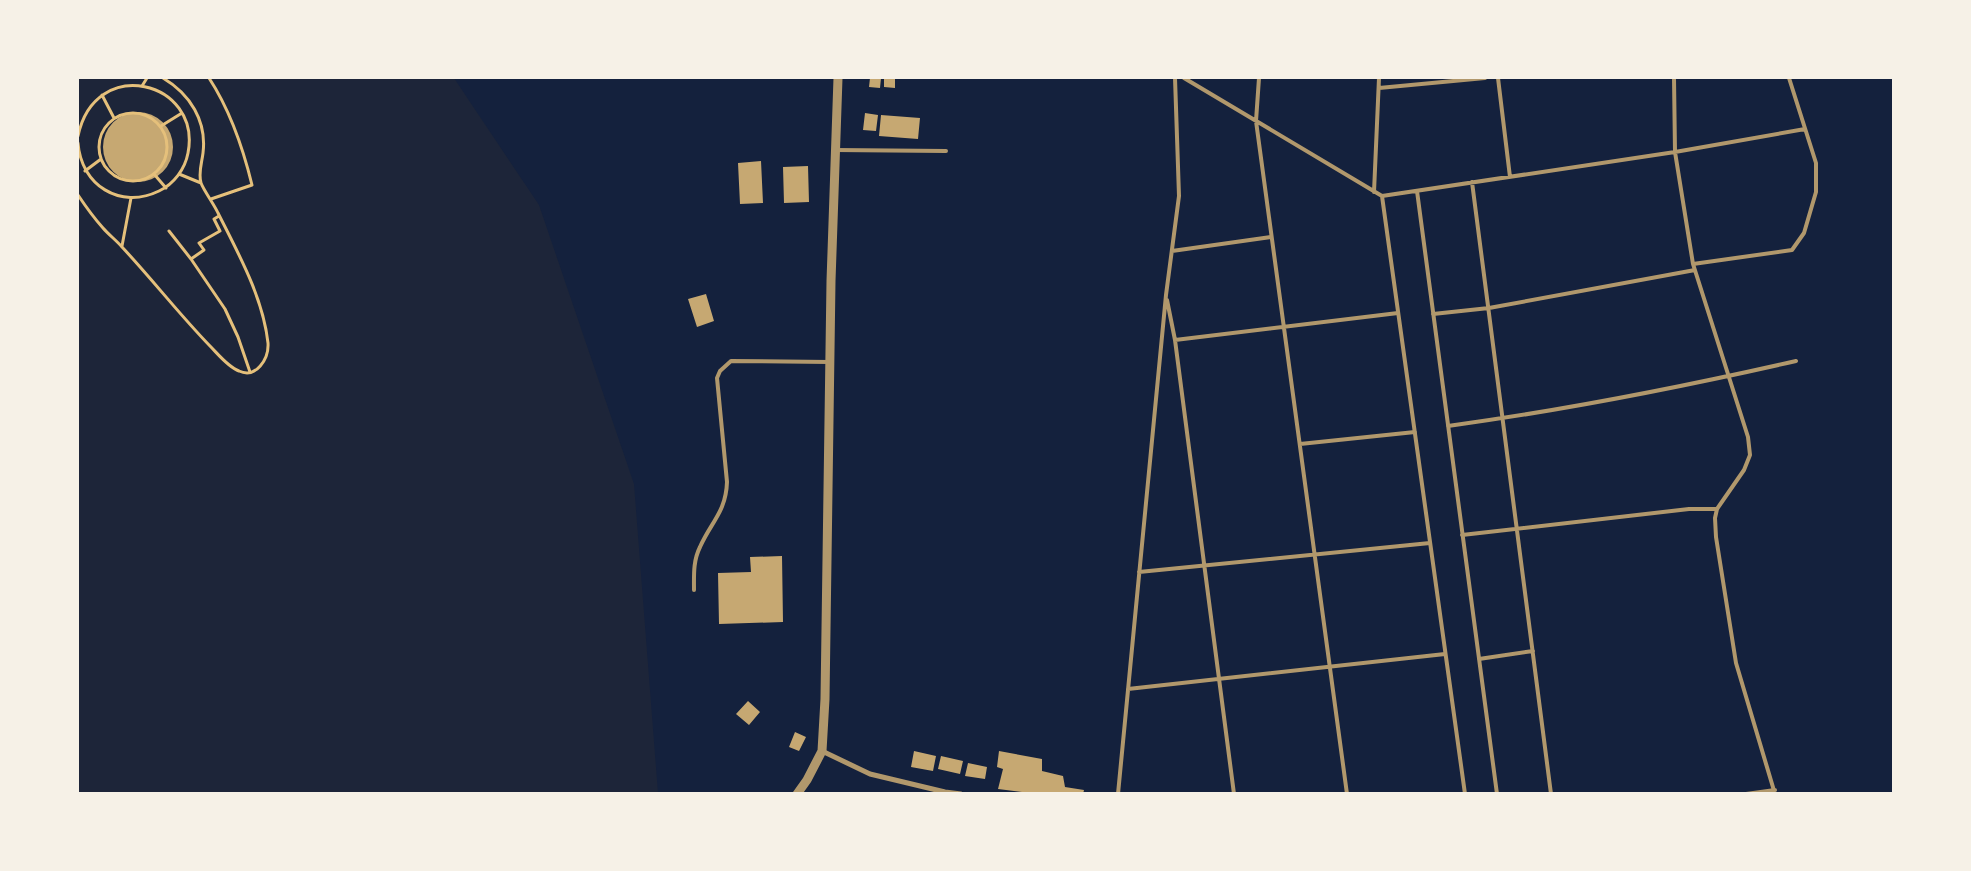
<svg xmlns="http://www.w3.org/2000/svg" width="1971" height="871" font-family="'Fira Sans Condensed',sans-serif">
<rect width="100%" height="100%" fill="#14213d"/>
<!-- green -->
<path fill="#1d2539" d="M78 78H454L539 205 634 484 658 793H78Z"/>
<!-- building -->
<path fill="#c6a872" d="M870 78H881L880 88 869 87Z
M884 78H895V88L884 87Z
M103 147a35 35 0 1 1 70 0a35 35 0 1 1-70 0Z
M865 113 878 115 876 131 863 130Z
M881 115 920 118 918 139 879 136Z
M761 161 763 203 740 204 738 163Z
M808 166 809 202 784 203 783 167Z
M706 294 714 321 697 327 688 299Z
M782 556 783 622 719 624 718 573 751 572 750 557Z
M748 701 760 712 749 725 736 714Z
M795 732 806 737 799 751 789 747Z
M914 751 936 756 933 771 911 767Z
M999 751 1042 759V771L1063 776 1065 787 1084 790 1083 794H1038L998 789 1003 769 997 767Z
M941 756 963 761 960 774 938 769Z
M968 763 987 767 985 779 965 776Z"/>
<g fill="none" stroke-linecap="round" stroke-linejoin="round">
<!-- path -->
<path stroke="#e5c07b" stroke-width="3" d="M209 78C230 110 243 148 252 185L211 199
M142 86 147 78
M102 95 114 118
M99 147a34 34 0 1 1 68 0a34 34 0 1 1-68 0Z
M161 126 182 113
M78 136C95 54 202 81 188 153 185 169 174 184 159 191 120 210 81 185 78 143
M85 171 101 159
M154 174 166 188
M179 174 201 183
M78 195C86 207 94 218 103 228 109 235 116 240 122 247 152 279 179 314 210 346 218 354 228 367 239 371 256 379 269 359 268 343 263 297 238 253 218 213 214 204 204 191 201 183 198 173 202 162 203 153 207 121 190 94 163 78
M219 216 214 219 220 231 199 243 204 250 191 259 225 309 238 337 250 372
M169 231 191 259
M122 246 131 198"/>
<!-- service -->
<path stroke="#b1986c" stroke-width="4" d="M1184 78 1382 196 1465 794
M1259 78 1256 121 1347 794
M1498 78 1510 177
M1674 78 1675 152 1693 264 1748 437 1750 455 1744 470 1717 509 1715 518 1716 537 1736 663 1775 794
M1379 88 1485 78
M835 150 946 151
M1472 182 1551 794
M1417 191 1497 794
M1374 192 1379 78
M1382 196 1675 152 1805 129
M1172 251 1271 237
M1693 264 1792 250 1804 233 1816 192V163L1789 78
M1167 300 1175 340 1234 794
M1433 314 1489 308 1695 270
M1175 340 1398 313
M1448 426C1565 410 1682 387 1796 361
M1300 444 1415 432
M1462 535 1689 509H1717
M1139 572 1430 543
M694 590C694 575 693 561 700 547 711 522 726 512 727 482L717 378 720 371 731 361 830 362
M1479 659 1533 651
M1128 689 1445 654
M1118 794 1166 295 1179 196 1175 78
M1746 794 1775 790"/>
<!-- minor -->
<path stroke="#b1986c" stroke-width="5" d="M822 751 870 774 945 792 961 794"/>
<!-- tertiary -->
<path stroke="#b1986c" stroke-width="9" d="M797 794 807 780 822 751 825 699 831 281 838 78"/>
</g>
<!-- border -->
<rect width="1971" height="871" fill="none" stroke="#f6f1e7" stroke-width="158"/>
</svg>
